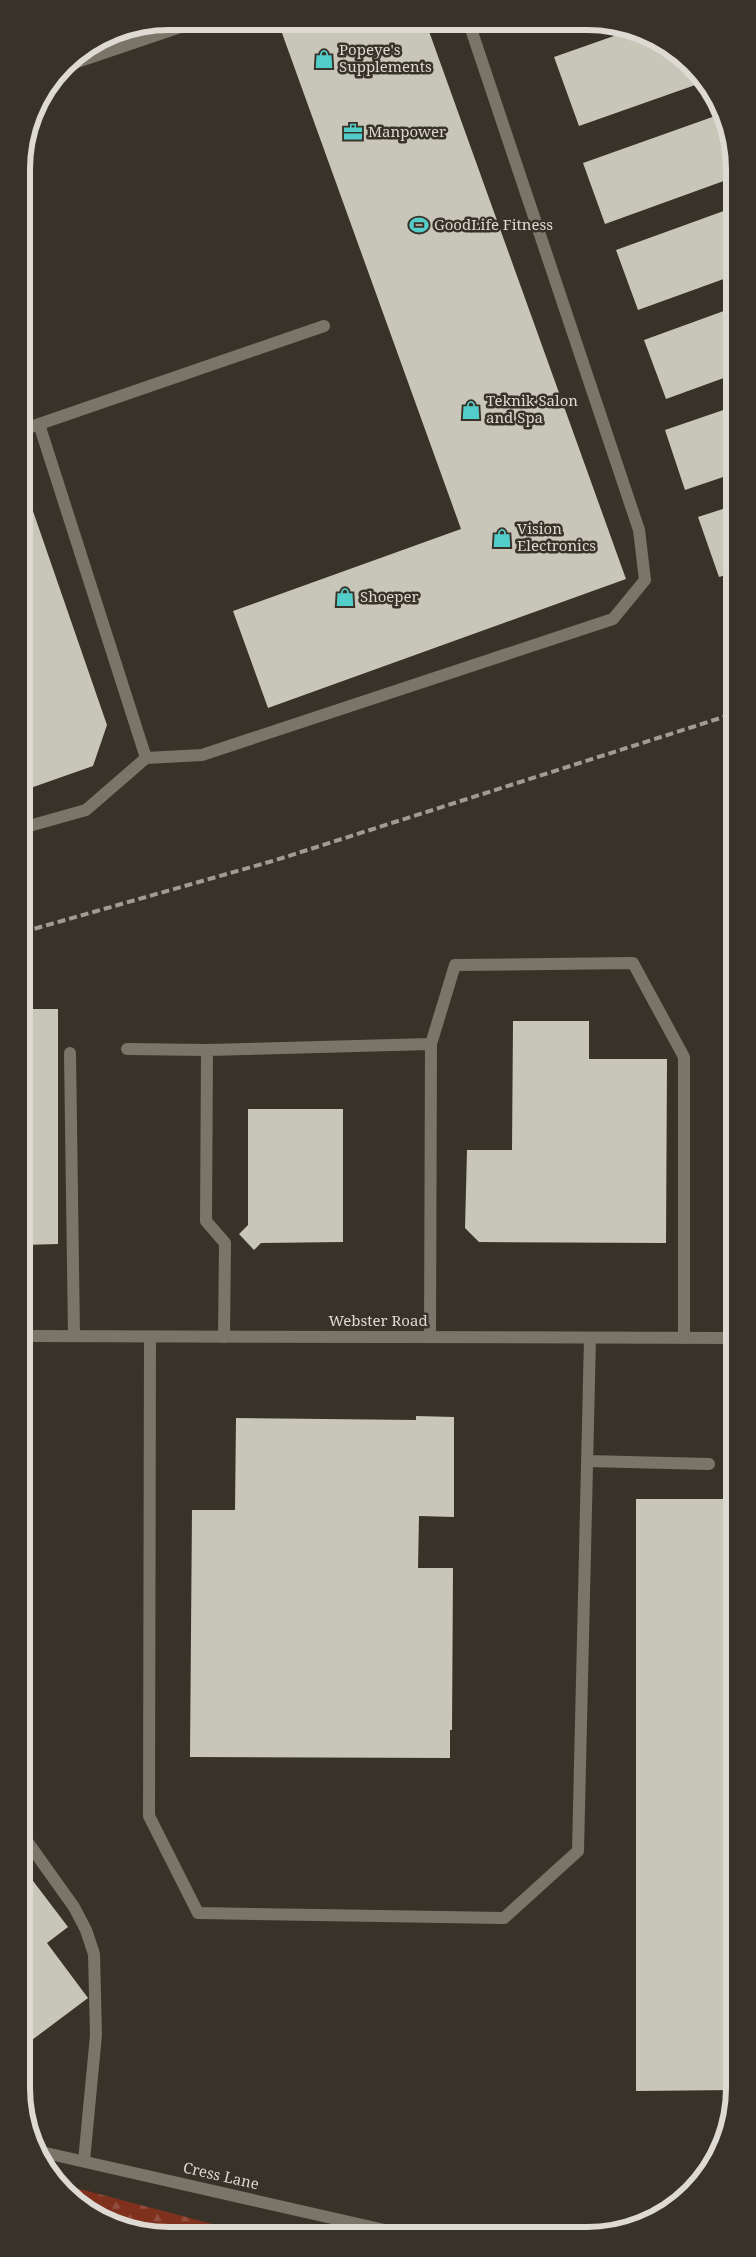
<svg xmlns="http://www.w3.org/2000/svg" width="756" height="2257" font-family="'Noto Serif',serif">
<defs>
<pattern id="forest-firs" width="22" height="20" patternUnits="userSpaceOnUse" patternTransform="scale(1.25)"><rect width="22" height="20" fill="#7f311e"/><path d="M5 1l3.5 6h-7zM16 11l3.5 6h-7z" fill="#914e3e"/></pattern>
</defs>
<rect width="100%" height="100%" fill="#383229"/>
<!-- forest -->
<path fill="url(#forest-firs)" d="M57 2183 247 2233C212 2233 176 2236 142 2233 114 2230 74 2205 57 2183Z"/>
<!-- building -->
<path fill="#c7c6b9" d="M278 22 426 23 626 579 268 708 233 611 461 529Z
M631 30 661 41 692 65 701 83 579 126 554 57Z
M718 115 732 140V178L605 224 583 163Z
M732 208V276L638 310 616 250Z
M732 308V375L666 399 644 340Z
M732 407V474L685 490 665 430Z
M25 488 107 725 93 766 22 791V489Z
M732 506V573L719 577 698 517Z
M31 1009H58V1244L23 1245V1056H32Z
M513 1021H589V1059H667L666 1243 479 1242 465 1228 467 1150H512Z
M248 1109H343V1242L261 1243 254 1250 239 1234 248 1225Z
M416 1416 454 1417V1517L419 1516 418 1568H453L452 1730H450V1758L190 1757 192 1510H235L236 1418 416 1420Z
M636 1499H734V2090L636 2091Z
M24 1869 68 1927 47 1943 88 1998 24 2046Z"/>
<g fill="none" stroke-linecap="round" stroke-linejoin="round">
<!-- service -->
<path stroke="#7b7469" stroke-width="12" d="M65 66 198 21
M39 424 146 758
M22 430 324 326
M22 828 86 810 146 758 202 755 613 619 645 580 639 530 469 23
M431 1044 455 965 633 963 684 1057V1338
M127 1049 207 1050
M70 1053 74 1336
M150 1337 149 1816 198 1913 504 1918 578 1851 590 1338
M224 1337 225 1243 206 1221 207 1050 431 1044 430 1337
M587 1461 709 1464
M24 1837 74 1907 86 1930 94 1954 96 2035 84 2161"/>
<!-- minor -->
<path stroke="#7b7469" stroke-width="12" d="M23 1336 733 1338
M37 2151 398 2233"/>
<!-- rail -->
<path stroke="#a09b94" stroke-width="4" stroke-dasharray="8 4" stroke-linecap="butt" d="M23 932 276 860 733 714"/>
</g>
<!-- icons -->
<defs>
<g id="shop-bare" transform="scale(1.5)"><path d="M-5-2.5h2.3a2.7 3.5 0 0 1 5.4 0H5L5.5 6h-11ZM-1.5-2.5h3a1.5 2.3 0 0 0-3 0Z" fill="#53cdc9" stroke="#383229" stroke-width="2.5" paint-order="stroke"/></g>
<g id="office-bare" transform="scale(1.5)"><path d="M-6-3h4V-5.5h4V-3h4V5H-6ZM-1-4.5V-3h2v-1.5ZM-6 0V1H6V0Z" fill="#53cdc9" stroke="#383229" stroke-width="2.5" paint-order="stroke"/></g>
<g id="stadium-bare" transform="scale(1.5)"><path d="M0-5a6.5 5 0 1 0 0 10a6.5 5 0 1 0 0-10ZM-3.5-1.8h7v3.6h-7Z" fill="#53cdc9" stroke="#383229" stroke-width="2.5" paint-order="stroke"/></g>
</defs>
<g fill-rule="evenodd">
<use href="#shop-bare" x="324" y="59"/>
<use href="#office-bare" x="353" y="132"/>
<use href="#stadium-bare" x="419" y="225"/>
<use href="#shop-bare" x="471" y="410"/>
<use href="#shop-bare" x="502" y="538"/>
<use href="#shop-bare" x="345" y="597"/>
</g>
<g text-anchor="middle" stroke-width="5" stroke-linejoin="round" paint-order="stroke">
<!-- poi labels -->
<g font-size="15" fill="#ddd9d3" stroke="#383229" text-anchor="start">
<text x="339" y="55">Popeye's<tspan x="339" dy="17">Supplements</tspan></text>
<text x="368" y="137">Manpower</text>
<text x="434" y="230">GoodLife Fitness</text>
<text x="486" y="406">Teknik Salon<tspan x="486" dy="17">and Spa</tspan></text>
<text x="517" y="534">Vision<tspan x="517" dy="17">Electronics</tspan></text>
<text x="360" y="602">Shoeper</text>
</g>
<!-- street labels -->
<g font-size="15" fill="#ddd9d3" stroke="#383229">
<text x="378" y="1326">Webster Road</text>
<text transform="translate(221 2176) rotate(13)" y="5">Cress Lane</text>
</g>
</g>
<!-- crop -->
<path d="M0 0H756V2257H0ZM169 30H587A139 139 0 0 1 726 169V2088A139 139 0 0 1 587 2227H169A139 139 0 0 1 30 2088V169A139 139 0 0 1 169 30Z" fill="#383229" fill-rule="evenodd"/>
<path fill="none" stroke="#ddd9d3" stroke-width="6" d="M169 30H587A139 139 0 0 1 726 169V2088A139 139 0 0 1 587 2227H169A139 139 0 0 1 30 2088V169A139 139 0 0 1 169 30Z"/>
</svg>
